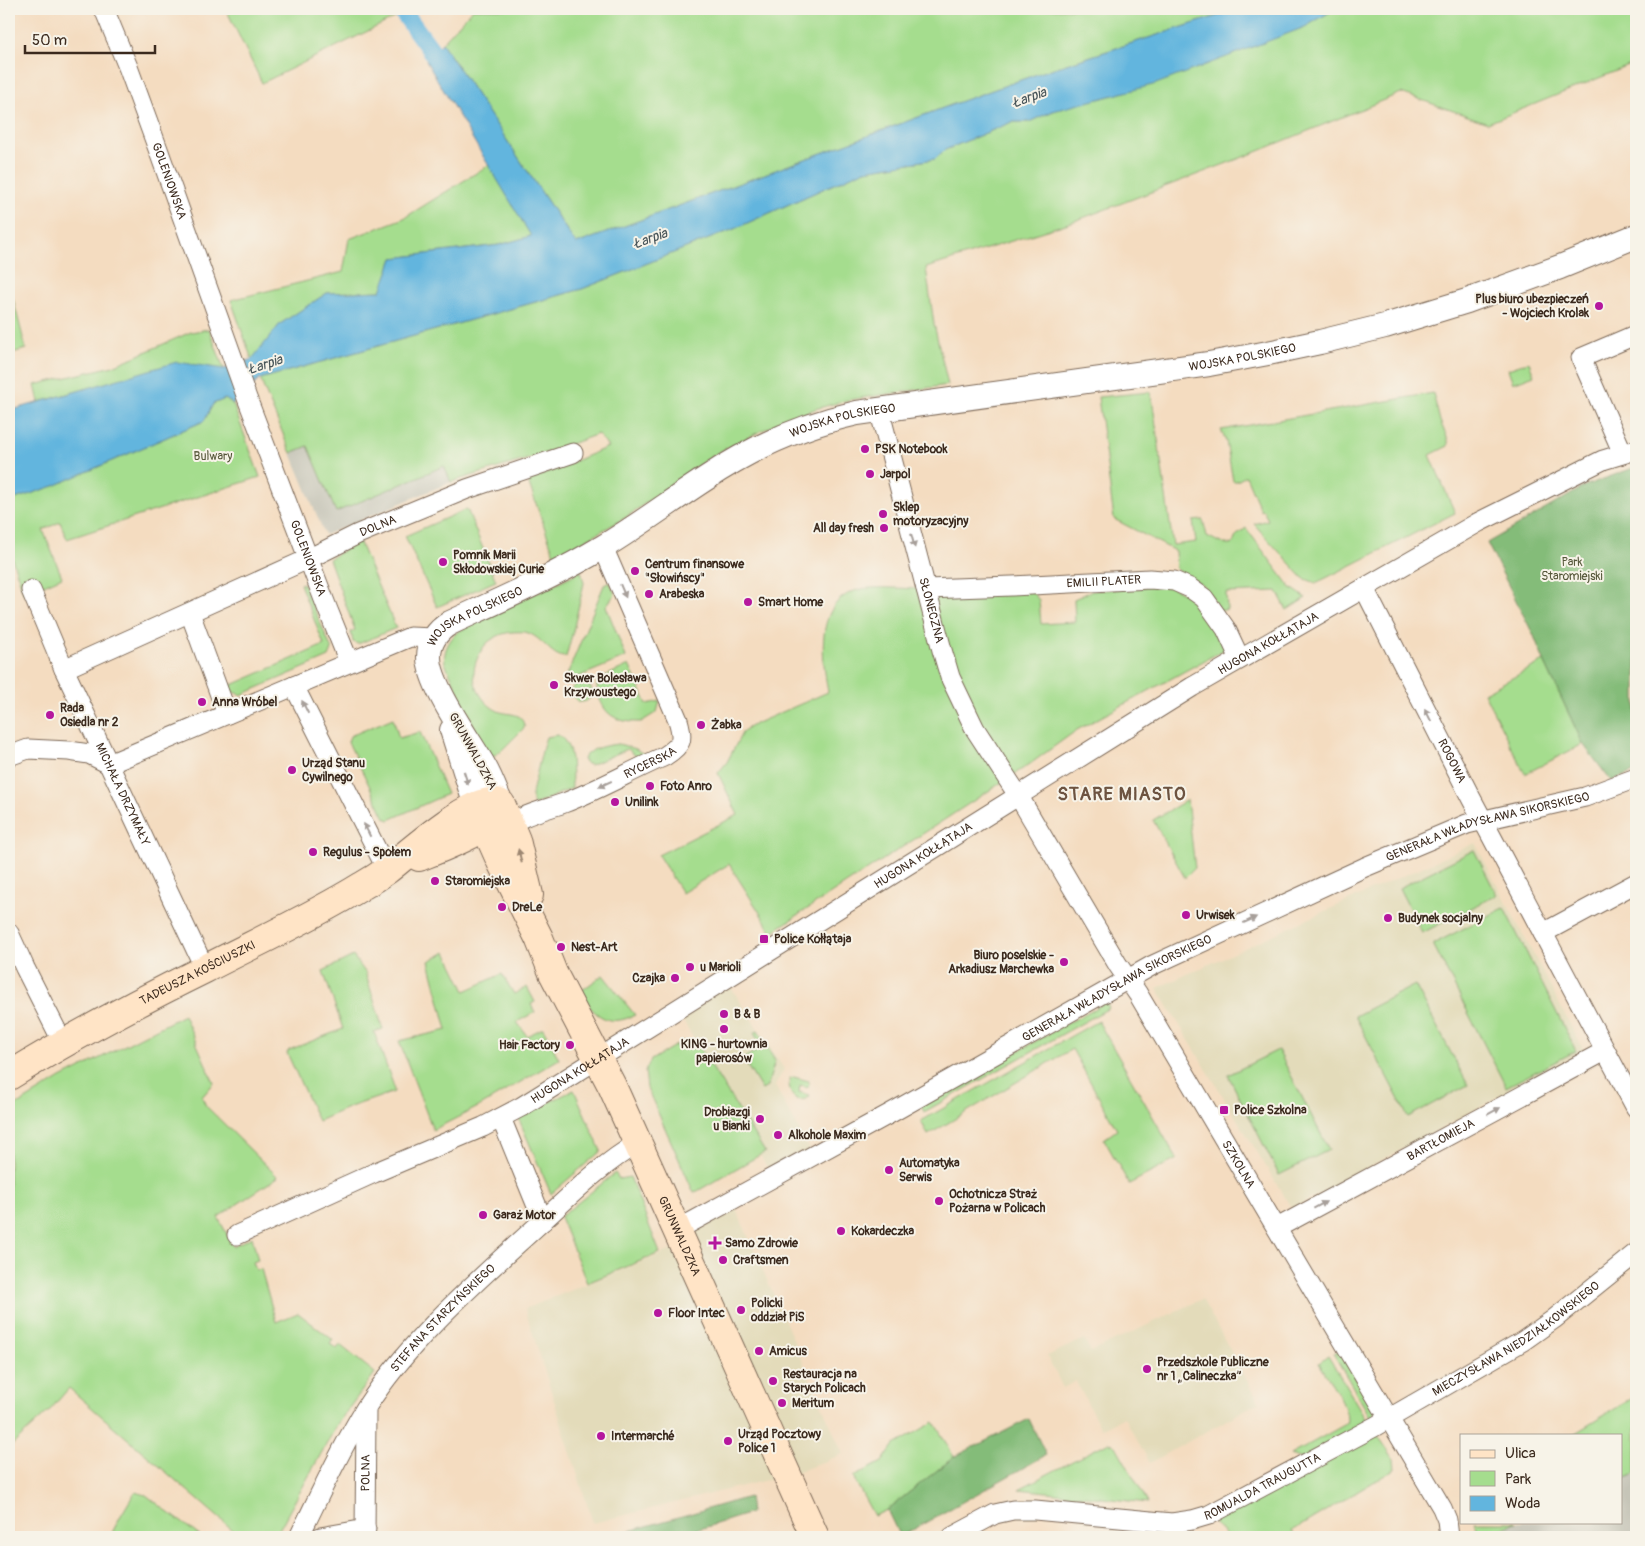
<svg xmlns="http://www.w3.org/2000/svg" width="1645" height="1546" font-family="Pangolin,sans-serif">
<rect width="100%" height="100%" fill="#f7f3e8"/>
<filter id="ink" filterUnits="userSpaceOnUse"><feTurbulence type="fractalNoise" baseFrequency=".02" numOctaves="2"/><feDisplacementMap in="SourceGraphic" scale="10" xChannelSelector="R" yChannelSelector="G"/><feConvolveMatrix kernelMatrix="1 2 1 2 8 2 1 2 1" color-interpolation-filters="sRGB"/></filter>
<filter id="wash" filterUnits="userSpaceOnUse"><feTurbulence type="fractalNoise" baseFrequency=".0096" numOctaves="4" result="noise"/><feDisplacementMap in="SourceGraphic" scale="20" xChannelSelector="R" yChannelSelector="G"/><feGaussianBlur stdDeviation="1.12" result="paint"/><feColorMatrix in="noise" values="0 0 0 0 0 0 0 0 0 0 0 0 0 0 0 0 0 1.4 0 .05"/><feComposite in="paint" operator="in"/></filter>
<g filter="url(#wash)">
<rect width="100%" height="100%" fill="#f4dcc0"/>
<!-- built -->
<path fill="#e3dbba" d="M1475 843 1584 1051 1292 1209 1157 988Z
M728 983 784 1069 775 1086 811 1152 771 1174 680 1015Z
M734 1204 843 1454 791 1475 684 1232Z
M681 1246 783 1476 593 1523 525 1309Z
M1202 1299 1259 1402 1150 1463 1124 1417 1101 1429 1076 1381 1063 1388 1047 1356 1084 1339 1091 1352Z"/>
<!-- industrial -->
<path fill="#c6c5b8" d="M308 446 336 512 445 465 451 482 325 535 291 453Z
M1636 1474V1537H1482L1517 1522H1621V1480Z"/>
<!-- green -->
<path fill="#a5dd8e" stroke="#708456" d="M226 9H413L262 83Z
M473 9H1239L1054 68 962 101 576 244 442 43Z
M1335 9H1636V63L1488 123 1401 93 1259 151 1072 222 926 268 934 324 948 385 848 400 815 409 763 430 721 451 694 468 625 518 555 557 528 481 608 447 598 434 538 456 451 482 444 466 336 512 308 446 291 453 260 379 582 289 734 229 865 170 935 159 945 150 1012 122H1029L1053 111 1305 27Z
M489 165 532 236 499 245 393 258 382 291 327 293 280 324 252 360 231 300 343 272 349 239 404 218Z
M9 283 26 349 9 354Z
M209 329 224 369 177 363 39 402 35 385 113 366 191 332Z
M1529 362 1534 375 1513 383 1508 369Z
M1150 392 1153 405 1173 545 1196 542 1193 521 1203 520 1207 536C1215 540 1224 546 1233 544L1236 536 1246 528 1290 587 1306 598 1287 610 1277 591 1226 593 1227 609 1221 611 1204 586 1176 569 1175 551 1114 519 1098 397Z
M1433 393 1440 421 1448 440V446L1430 455 1455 513 1316 583 1303 578 1254 524 1268 520 1263 510 1261 511 1246 476 1237 481H1233L1226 441 1221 430Z
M225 399 233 404 260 477 67 539 60 522 43 530 62 577 24 594 9 550V501L54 486 204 421 213 404Z
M467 509 496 581 437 607 405 536Z
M359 541 396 628 358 644 353 642 351 632 355 630 329 559Z
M581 571 584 583 573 631 566 657C551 658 542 635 524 632 511 631 501 633 491 640 483 645 479 654 476 662 469 681 481 703 498 711 504 714 514 713 520 717 523 719 523 724 525 727L502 750 489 759 445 663C443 650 449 641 457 632Z
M610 582 615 594 606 606 626 657 571 680 567 675 604 585Z
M303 583 332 650 329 657 241 695 228 690 221 681 232 685 324 645 300 584Z
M1026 585 1039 600 1041 624 1075 622 1074 599 1092 591 1167 585 1197 599 1229 647 1077 730 1030 764 772 932 729 864 682 893 658 855 738 815 718 773 727 762 743 731 755 724 828 692C821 653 814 593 869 588 888 587 908 589 927 589 960 588 993 586 1026 585Z
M1544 661 1583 744 1525 774 1484 693Z
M629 665 647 704 660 701 657 712 641 722C633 722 623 722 616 718 602 712 596 694 597 680Z
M572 692a10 10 0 1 1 20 0a10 10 0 1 1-20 0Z
M393 718 399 738 420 732 447 794 389 820 385 818 348 742 350 736Z
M558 735C575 745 571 771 572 788L534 805 531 797 544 743 546 737Z
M619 744 636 749 646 756 639 759 628 749 590 765 585 763 583 759C588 748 608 745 619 744Z
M1187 800 1195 868 1185 878 1153 820Z
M1474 850 1497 895 1422 933 1399 888Z
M1504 908 1576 1051 1506 1087 1433 944Z
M446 952 465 991 502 974 514 994 527 987 535 1002 531 1004 535 1012 517 1022 527 1036 543 1028 559 1059 482 1105 433 1130 399 1041 447 1030 429 961Z
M353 956 365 972 383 1029 374 1032 393 1084 394 1092 350 1107 318 1121 287 1053 289 1050 343 1029 323 971Z
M603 975 635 1015C606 1029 595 1014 578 993Z
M1415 985 1468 1085 1408 1117 1355 1016Z
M1106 1002 1109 1008 924 1112 921 1105Z
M184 1015 214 1083 202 1097 206 1106 278 1177 218 1217 233 1246 252 1237 258 1260 253 1262 256 1270 261 1269 276 1322 298 1313 333 1340 330 1344 337 1349 340 1345 375 1373 338 1423 275 1537H241L69 1388 50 1410 9 1448V1110L61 1078Z
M1098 1021 1177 1159 1129 1184 1104 1139 1117 1130 1072 1049 928 1135 921 1121Z
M758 1031 775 1061 767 1087 762 1090 743 1059 762 1047 754 1033Z
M683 1041 699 1047 765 1152 694 1193 647 1088 645 1071 651 1060Z
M1278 1050 1329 1150 1279 1175 1228 1075Z
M794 1077 809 1081 808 1087 800 1085 799 1092 809 1095 808 1098C793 1105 787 1090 790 1078Z
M574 1090 601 1151 551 1194 518 1117Z
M615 1173 619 1179 630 1177 660 1253 587 1283 560 1217Z
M1340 1350 1375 1411 1372 1420 1333 1353Z
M1328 1356 1369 1424 1304 1460 1290 1455 1346 1424C1352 1410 1327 1377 1319 1363Z
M1636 1396V1474L1621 1480V1435H1572Z
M934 1422 954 1457 887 1510 874 1516 853 1477 882 1462 893 1446Z
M1376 1433 1394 1459 1395 1469 1292 1531 1295 1537H1227L1213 1522Z
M1109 1442 1116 1446 1148 1503 1019 1489Z
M135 1492 146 1495 201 1537H110L120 1517Z
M1474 1522H1517L1482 1537Z"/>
<!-- forest -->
<path fill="#84bc79" stroke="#60734c" d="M1636 467V771L1611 781 1583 744 1544 661 1534 636 1487 543 1587 485Z
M1029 1419 1046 1455 900 1537 887 1510 954 1457Z
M749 1497 751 1513 687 1533 689 1537H608Z"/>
<!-- water -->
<path fill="#62b5de" stroke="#4e707e" d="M1239 9H1335L1305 27 1156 84 1053 111 1029 122H1012L945 150 935 159 865 170 734 229 582 289 260 379 233 404 225 399 213 404 204 421 54 486 9 501V411L177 362 224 369 252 359 280 324 327 293 381 291 393 258 499 245 531 236 426 61 442 43 576 244 962 101 1054 68Z"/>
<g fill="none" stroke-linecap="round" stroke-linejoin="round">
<!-- canal -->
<path stroke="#62b5de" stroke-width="19" d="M401 9 433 53"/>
</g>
</g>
<g filter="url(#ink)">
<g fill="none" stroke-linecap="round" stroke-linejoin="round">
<!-- minor casing -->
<g stroke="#7c6857" stroke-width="21">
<g id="minor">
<path id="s1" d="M104 9 128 67 158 149 247 398 328 610 349 662"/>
<path id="s2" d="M879 409 942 650 950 677 975 729 1018 795 1118 965 1138 994 1442 1508 1447 1520 1449 1537"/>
<path d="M1621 449 1581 358 1635 335"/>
<path id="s3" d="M1364 588 1471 798 1636 1108"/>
<path id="s4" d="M926 589 1012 586 1150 579 1174 581 1190 588 1204 598 1226 629 1240 659"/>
<path id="s5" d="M31 590 64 669 205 969"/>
<path d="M190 613 227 714"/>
<path id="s6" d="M64 669 308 559 358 534 467 489 573 453"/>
<path d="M294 686 387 870"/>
<path d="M9 756 28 749 69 751 89 754 109 764 410 637 434 638"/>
<path id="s7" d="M502 833C514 816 545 810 564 803 598 790 631 771 665 756 682 745 684 740 678 720L603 547"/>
<path d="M9 933 25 968 63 1043"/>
<path d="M1543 933 1636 883"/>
<path d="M501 1118 543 1221"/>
<path id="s8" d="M1277 1228 1605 1051"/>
<path id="s9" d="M677 1230 891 1113 1153 965 1365 867 1467 824 1585 797 1636 778"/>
<path id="s10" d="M237 1235 374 1173 483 1127 521 1107 1192 687 1479 522 1603 460 1636 450"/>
<path id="s11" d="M299 1537C320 1494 340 1450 365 1409 410 1339 475 1283 536 1227 568 1198 600 1165 638 1143"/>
<path d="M320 1537 366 1529"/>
<path id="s12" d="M365 1537 366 1411"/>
<path id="s13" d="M952 1537 995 1514 1013 1510H1035L1172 1523 1192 1520 1209 1515 1374 1427 1523 1341 1554 1319 1636 1253"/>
</g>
</g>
<!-- tertiary casing -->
<g stroke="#7c6857" stroke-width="26">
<g id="tertiary">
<path d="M452 730 476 806"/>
<path id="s14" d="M501 804C496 792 491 778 484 766 469 740 429 685 429 657 429 642 438 630 450 623 502 599 555 576 603 547 638 526 671 501 705 479 751 448 803 425 857 413L1209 364 1268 353 1320 342 1385 326 1467 301 1560 267 1636 236"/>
</g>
</g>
<!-- secondary casing -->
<g stroke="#7c6857" stroke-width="30">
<g id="secondary">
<path id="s15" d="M476 806 501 862 539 938 553 973 612 1086 815 1537"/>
<path d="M419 857C437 850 489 830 499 814"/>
<path id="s16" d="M9 1076C72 1037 138 1002 205 969 257 942 312 917 362 886 371 881 379 876 387 870 407 855 478 789 501 804L516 840 529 895"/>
</g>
</g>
<!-- minor -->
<use href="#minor" stroke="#fff" stroke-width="19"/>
<!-- tertiary -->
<use href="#tertiary" stroke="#fff" stroke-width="24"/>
<!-- secondary -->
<use href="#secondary" stroke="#ffe4c6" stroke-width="28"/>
</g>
<!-- one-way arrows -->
<defs><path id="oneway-solid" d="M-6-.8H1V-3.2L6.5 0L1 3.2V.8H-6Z" transform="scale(1.25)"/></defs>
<g fill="#a79f9a">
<use href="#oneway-solid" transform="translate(913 541) rotate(75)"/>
<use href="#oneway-solid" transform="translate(623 591) rotate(67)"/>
<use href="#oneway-solid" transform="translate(305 707) rotate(-116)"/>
<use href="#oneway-solid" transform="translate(1428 715) rotate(-117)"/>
<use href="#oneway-solid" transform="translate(466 778) rotate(72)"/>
<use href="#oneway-solid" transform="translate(605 784) rotate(155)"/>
<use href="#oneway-solid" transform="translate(367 830) rotate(-117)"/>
<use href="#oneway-solid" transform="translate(1250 920) rotate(-25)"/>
<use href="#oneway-solid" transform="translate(1494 1111) rotate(-28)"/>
<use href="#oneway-solid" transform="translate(1320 1205) rotate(-28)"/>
</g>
<use fill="#9d8772" href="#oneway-solid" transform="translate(520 856) rotate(-104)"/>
</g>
<!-- markers -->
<g fill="#b5179e" stroke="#f7f3e8" stroke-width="2">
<circle cx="1599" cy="306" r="5"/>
<circle cx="865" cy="449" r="5"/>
<circle cx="870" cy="474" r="5"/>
<circle cx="883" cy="514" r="5"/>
<circle cx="884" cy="528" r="5"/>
<circle cx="443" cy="562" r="5"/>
<circle cx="635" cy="571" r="5"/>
<circle cx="649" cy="594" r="5"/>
<circle cx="748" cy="602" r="5"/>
<circle cx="554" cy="685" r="5"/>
<circle cx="202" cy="702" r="5"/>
<circle cx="50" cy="715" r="5"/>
<circle cx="701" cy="725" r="5"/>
<circle cx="292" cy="770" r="5"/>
<circle cx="650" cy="786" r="5"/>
<circle cx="615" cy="802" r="5"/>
<circle cx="313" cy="852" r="5"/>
<circle cx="435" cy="881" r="5"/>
<circle cx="502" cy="907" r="5"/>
<circle cx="1186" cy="915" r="5"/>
<circle cx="1388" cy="918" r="5"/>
<rect x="759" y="934" width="10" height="10" rx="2.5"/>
<circle cx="561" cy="947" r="5"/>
<circle cx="1064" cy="962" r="5"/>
<circle cx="690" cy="967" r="5"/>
<circle cx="675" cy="978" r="5"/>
<circle cx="724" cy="1014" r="5"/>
<circle cx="724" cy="1029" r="5"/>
<circle cx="570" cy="1045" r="5"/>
<rect x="1219" y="1105" width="10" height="10" rx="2.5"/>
<circle cx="760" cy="1119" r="5"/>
<circle cx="778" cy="1135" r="5"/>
<circle cx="889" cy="1170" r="5"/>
<circle cx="939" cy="1201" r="5"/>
<circle cx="483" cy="1215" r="5"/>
<circle cx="841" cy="1231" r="5"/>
<path d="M712.5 1235.5h5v5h5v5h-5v5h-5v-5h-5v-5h5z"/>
<circle cx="723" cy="1260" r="5"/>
<circle cx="741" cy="1310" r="5"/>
<circle cx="658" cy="1313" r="5"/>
<circle cx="759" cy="1351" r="5"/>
<circle cx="1147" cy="1369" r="5"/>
<circle cx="773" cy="1381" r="5"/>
<circle cx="782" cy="1403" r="5"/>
<circle cx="601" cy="1436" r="5"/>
<circle cx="728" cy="1441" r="5"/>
</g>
<g text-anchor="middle" stroke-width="4" stroke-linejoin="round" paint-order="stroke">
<!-- street labels -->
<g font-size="12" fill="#3b2a1e" stroke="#f7f3e8">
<text dy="4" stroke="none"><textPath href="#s1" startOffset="184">GOLENIOWSKA</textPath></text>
<text dy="4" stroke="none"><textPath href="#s14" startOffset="1056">WOJSKA POLSKIEGO</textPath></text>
<text dy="4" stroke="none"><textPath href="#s14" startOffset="651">WOJSKA POLSKIEGO</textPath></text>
<text dy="4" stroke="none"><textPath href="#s6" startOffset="345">DOLNA</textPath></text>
<text dy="4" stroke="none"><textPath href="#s1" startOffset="586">GOLENIOWSKA</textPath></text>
<text dy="4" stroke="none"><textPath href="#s4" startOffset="178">EMILII PLATER</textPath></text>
<text dy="4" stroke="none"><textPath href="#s2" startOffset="208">SŁONECZNA</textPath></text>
<text dy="4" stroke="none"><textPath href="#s14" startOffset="231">WOJSKA POLSKIEGO</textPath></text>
<text dy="4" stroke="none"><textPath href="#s10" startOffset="1191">HUGONA KOŁŁĄTAJA</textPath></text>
<text transform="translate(473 751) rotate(61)" y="4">GRUNWALDZKA</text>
<text dy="4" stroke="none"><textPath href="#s7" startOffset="165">RYCERSKA</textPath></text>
<text dy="4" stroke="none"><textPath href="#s3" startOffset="194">ROGOWA</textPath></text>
<text dy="4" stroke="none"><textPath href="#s5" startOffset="224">MICHAŁA DRZYMAŁY</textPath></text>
<text dy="4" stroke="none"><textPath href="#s9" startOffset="908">GENERAŁA WŁADYSŁAWA SIKORSKIEGO</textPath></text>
<text dy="4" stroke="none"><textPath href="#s10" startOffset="786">HUGONA KOŁŁĄTAJA</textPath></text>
<text dy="4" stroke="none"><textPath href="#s16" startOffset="215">TADEUSZA KOŚCIUSZKI</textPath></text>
<text dy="4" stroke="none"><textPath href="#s9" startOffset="502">GENERAŁA WŁADYSŁAWA SIKORSKIEGO</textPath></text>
<text dy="4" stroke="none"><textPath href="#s10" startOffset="381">HUGONA KOŁŁĄTAJA</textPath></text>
<text dy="4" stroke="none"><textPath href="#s8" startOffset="186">BARTŁOMIEJA</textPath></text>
<text dy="4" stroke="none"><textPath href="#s2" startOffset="844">SZKOLNA</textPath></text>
<text dy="4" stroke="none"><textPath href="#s15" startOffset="476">GRUNWALDZKA</textPath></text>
<text dy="4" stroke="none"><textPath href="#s11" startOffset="264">STEFANA STARZYŃSKIEGO</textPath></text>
<text dy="4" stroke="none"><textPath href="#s13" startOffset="619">MIECZYSŁAWA NIEDZIAŁKOWSKIEGO</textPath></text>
<text dy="4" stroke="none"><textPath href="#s12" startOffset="64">POLNA</textPath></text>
<text dy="4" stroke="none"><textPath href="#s13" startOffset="325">ROMUALDA TRAUGUTTA</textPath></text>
</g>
<!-- poi labels -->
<g font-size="12" font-weight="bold" fill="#3b2a1e" stroke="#f7f3e8" text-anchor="start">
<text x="1589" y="303" text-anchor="end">Plus biuro ubezpieczeń<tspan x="1589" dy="14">- Wojciech Krolak</tspan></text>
<text x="875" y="453">PSK Notebook</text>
<text x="880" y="478">Jarpol</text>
<text x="893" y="511">Sklep<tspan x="893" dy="14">motoryzacyjny</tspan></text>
<text x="874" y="532" text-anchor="end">All day fresh</text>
<text x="453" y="559">Pomnik Marii<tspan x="453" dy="14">Skłodowskiej Curie</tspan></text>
<text x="645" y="568">Centrum finansowe<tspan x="645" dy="14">"Słowińscy"</tspan></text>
<text x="659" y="598">Arabeska</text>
<text x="758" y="606">Smart Home</text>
<text x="564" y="682">Skwer Bolesława<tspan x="564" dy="14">Krzywoustego</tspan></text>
<text x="212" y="706">Anna Wróbel</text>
<text x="60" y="712">Rada<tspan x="60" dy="14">Osiedla nr 2</tspan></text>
<text x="711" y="729">Żabka</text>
<text x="302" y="767">Urząd Stanu<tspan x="302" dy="14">Cywilnego</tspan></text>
<text x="660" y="790">Foto Anro</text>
<text x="625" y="806">Unilink</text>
<text x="323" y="856">Regulus - Społem</text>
<text x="445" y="885">Staromiejska</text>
<text x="512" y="911">DreLe</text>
<text x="1196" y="919">Urwisek</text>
<text x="1398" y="922">Budynek socjalny</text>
<text x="774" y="943">Police Kołłątaja</text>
<text x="571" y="951">Nest-Art</text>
<text x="1054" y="959" text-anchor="end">Biuro poselskie -<tspan x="1054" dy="14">Arkadiusz Marchewka</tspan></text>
<text x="700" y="971">u Marioli</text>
<text x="665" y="982" text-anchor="end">Czajka</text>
<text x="734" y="1018">B &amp; B</text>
<text x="724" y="1048" text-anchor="middle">KING - hurtownia<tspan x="724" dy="14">papierosów</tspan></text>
<text x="560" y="1049" text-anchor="end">Hair Factory</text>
<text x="1234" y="1114">Police Szkolna</text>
<text x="750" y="1116" text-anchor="end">Drobiazgi<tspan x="750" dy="14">u Bianki</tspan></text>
<text x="788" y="1139">Alkohole Maxim</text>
<text x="899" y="1167">Automatyka<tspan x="899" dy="14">Serwis</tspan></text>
<text x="949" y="1198">Ochotnicza Straż<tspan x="949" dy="14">Pożarna w Policach</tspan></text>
<text x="493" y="1219">Garaż Motor</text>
<text x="851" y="1235">Kokardeczka</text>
<text x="725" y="1247">Samo Zdrowie</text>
<text x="733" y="1264">Craftsmen</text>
<text x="751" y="1307">Policki<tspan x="751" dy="14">oddział PiS</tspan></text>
<text x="668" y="1317">Floor Intec</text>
<text x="769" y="1355">Amicus</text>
<text x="1157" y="1366">Przedszkole Publiczne<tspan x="1157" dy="14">nr 1 „Calineczka”</tspan></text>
<text x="783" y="1378">Restauracja na<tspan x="783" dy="14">Starych Policach</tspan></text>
<text x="792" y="1407">Meritum</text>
<text x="738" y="1438">Urząd Pocztowy<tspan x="738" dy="14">Police 1</tspan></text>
<text x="611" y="1440">Intermarché</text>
</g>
<!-- park labels -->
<g font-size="12" fill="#56573a" stroke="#f7f3e8">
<text x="213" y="460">Bulwary</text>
<text x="1572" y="566">Park<tspan x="1572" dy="14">Staromiejski</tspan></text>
</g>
<!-- water labels -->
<g font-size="14" font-style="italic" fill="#475458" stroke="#f7f3e8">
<text transform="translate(1029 97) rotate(-20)" y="5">Łarpia</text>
<text transform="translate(650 238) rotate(-20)" y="5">Łarpia</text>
<text transform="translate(265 364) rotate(-18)" y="5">Łarpia</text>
</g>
<!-- district labels -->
<g font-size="18" font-weight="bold" letter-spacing="1" fill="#6d5340" stroke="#f7f3e8">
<text x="1122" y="800">STARE MIASTO</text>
</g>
</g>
<!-- margin -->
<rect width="1645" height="1546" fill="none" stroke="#f7f3e8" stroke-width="30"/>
<!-- legend -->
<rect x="1460" y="1434" width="162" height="90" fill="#f7f3e8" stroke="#aca397"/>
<rect x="1470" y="1450" width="25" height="8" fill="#ffe4c6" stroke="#aca397"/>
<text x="1505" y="1458" font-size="15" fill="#3b2a1e">Ulica</text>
<rect x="1470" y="1471" width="25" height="15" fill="#a5dd8e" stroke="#aca397"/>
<text x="1505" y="1484" font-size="15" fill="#3b2a1e">Park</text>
<rect x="1470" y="1496" width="25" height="15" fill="#62b5de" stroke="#aca397"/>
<text x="1505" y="1508" font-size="15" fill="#3b2a1e">Woda</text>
<!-- scale -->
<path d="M25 45v8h130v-8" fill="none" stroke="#3b2a1e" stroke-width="2.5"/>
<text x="32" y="45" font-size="15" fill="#3b2a1e" stroke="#f7f3e8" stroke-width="4" paint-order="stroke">50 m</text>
</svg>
